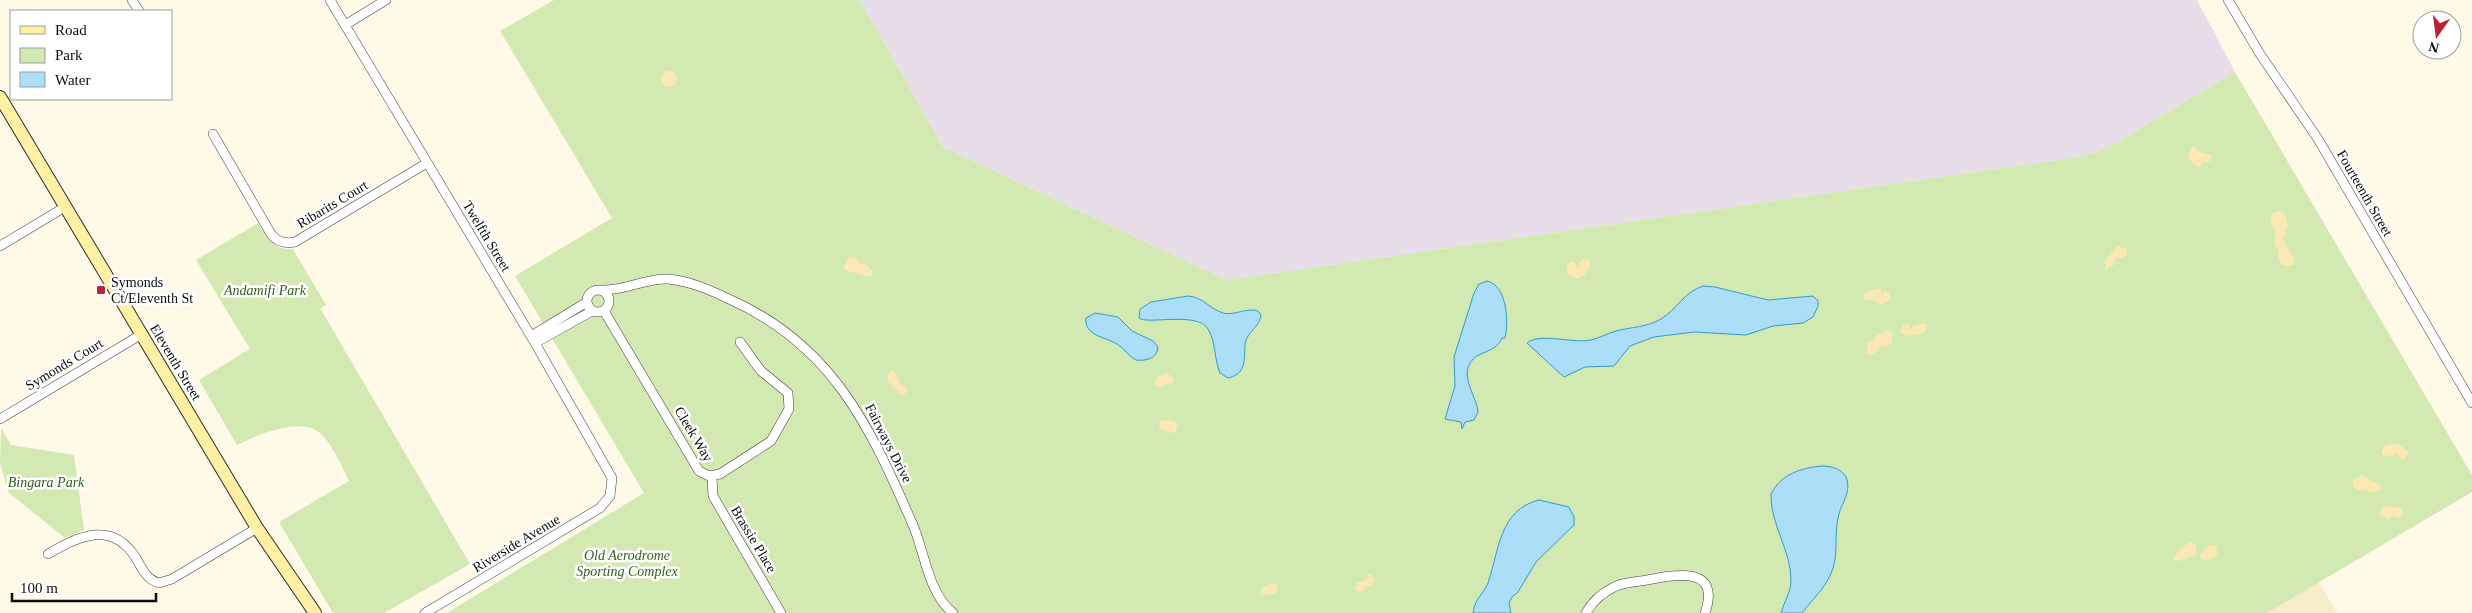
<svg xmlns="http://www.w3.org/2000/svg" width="2472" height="613" font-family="'Times New Roman',serif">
<rect width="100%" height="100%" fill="#fff9e8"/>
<!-- industrial -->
<path fill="#e8deea" d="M860 0H2197L2235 72 2116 143 2086 156 1227 280 943 147Z"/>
<!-- farmland -->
<path fill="#f5eec9" d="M2319 582 2337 613H2267Z"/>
<!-- green -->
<path fill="#d2e9b2" d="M554 0H860L943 147 1227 280 2086 156 2116 143 2235 72 2472 475V492L2267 613H447L644 493 515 276 612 218 500 31Z
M258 223C268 239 273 250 293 249L326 305 320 308 470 564 384 613H333L279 522 349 481C342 467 334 449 324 437 305 413 258 435 237 445L199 380 250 349 196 260Z
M1 428 11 445 74 455 84 530 65 538 9 493 0 463Z"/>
<!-- sand -->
<path fill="#fbe8b4" d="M661 79a8 8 0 1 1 16 0a8 8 0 1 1-16 0Z
M2192 146 2200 152 2212 155 2211 161 2204 162 2200 167 2194 165 2188 157Z
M2281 211 2285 214 2288 226 2283 240 2295 260 2293 265 2283 266 2278 258 2279 250 2274 245 2275 231 2270 221 2273 213Z
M2118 246 2127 249V255L2123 258 2116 257 2113 266 2105 270V260Z
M855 256 859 263 867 265 872 270V276L868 277 845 270 844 266 849 257Z
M1583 259 1589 260 1591 264 1586 274 1577 279 1569 275 1566 269 1569 262H1574L1579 268V263Z
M1877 288 1881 289V295L1885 291 1890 293V300L1881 305 1874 300H1864V293Z
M1925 323 1927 324 1926 330 1923 334 1907 336 1900 332 1903 324 1910 325V330L1913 326Z
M1884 331H1891L1893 334 1891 344 1885 347 1879 345V350L1871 355 1867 354 1868 342 1874 340 1878 333 1883 335Z
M894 370 900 383 908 390 905 394 901 395 887 380 889 373Z
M1167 373 1173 378V383L1165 384 1160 388 1155 385 1156 378Z
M1172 420 1178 424 1175 432 1170 433 1159 428 1160 421Z
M2397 444 2407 450 2408 453 2406 459H2401L2397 453 2393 456 2382 455V450L2386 445Z
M2361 475C2365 476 2378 484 2381 486L2380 490 2371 493 2365 489 2361 491 2354 488 2352 481Z
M2386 506 2402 508 2403 514 2399 518 2393 516 2388 520 2379 514 2381 509Z
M2190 541 2196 545V555L2179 561 2174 560V556Z
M2209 545 2217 547V555L2207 561 2201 559 2200 555Z
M1372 574 1375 580 1370 587 1365 586V590L1360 592 1355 590 1356 583 1367 580 1368 575Z
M1271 583 1277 584 1278 590 1274 594 1261 595V589Z"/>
<!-- water -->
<path fill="#acdff7" stroke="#3299cf" d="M1487 281C1507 285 1509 322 1505 338H1502C1498 349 1486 351 1477 356 1455 371 1477 396 1478 412L1474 420 1465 422 1462 429 1461 422 1445 419 1455 386 1454 357 1474 293 1479 284Z
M1703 286 1715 287 1768 300 1813 296 1818 301V306L1813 317 1803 323 1773 326 1746 335 1694 332 1654 337 1630 346 1614 366 1585 367 1564 377 1527 343C1540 332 1573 344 1591 340 1600 338 1608 333 1616 331 1631 327 1648 327 1661 319 1677 309 1684 292 1703 286Z
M1188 296C1203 297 1210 309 1223 313 1235 316 1247 307 1258 311L1261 315C1260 325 1251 330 1247 338 1241 349 1252 373 1228 378L1220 373C1214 359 1216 342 1208 329 1198 311 1146 325 1139 318L1140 309 1151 302Z
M1095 313 1118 317 1132 331 1153 341 1158 347C1157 359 1146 361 1136 360 1128 356 1124 348 1117 344 1106 337 1084 336 1086 318Z
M1822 466C1831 466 1842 469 1846 477 1852 491 1842 502 1839 514 1833 535 1840 556 1830 576 1823 590 1812 600 1802 613H1781C1784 602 1791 592 1791 580 1791 550 1770 524 1771 494 1781 474 1801 468 1822 466Z
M1539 500 1569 507 1574 517V525L1536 562 1518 592 1512 597 1509 603 1511 613H1473C1475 598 1483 595 1488 583 1499 551 1499 510 1539 500Z"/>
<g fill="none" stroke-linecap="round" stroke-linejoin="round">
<!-- street casing -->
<g stroke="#3e3e3e" stroke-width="10">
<path id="street" d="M132 0 139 11
M330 0 535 343 612 478 610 496 600 508 425 613
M2228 0 2260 54 2318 139 2472 403
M345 25 386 0
M213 134 271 234C277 242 285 244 295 242L427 163
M0 246 65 207
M587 301a11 11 0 1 1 22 0a11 11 0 1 1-22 0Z
M602 290C625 291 645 278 668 279 690 281 710 290 729 299 833 345 870 427 913 525 925 553 928 593 953 613
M604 311 699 471 709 476 720 474 771 441 789 409 788 393 761 371 740 342
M531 336 587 302
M535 343 592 311
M0 419 142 334
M712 477 713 496 781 613
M48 554C78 536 112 520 136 558 142 569 147 580 159 583L172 579 257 528
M1586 613C1592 602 1602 593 1614 587 1623 582 1637 582 1647 580 1677 574 1721 566 1705 613"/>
</g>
<!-- secondary casing -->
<g stroke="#2d2d2d" stroke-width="14">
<path id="secondary" d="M0 97 257 528 315 613"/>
</g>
<!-- street -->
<use href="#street" stroke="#fff" stroke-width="9"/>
<!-- secondary -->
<use href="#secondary" stroke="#fff0a3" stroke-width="12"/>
</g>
<!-- markers -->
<rect fill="#bc2131" stroke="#fff" stroke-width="2" x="96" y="285" width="10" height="10" rx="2.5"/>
<g text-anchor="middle" stroke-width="5" stroke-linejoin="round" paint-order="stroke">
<!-- street labels -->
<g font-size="14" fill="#0b0b0b" stroke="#fff">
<text transform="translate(2365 193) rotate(60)" y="5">Fourteenth Street</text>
<text transform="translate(332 204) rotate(-31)" y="5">Ribarits Court</text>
<text transform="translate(487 236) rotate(59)" y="5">Twelfth Street</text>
<text transform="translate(176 362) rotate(59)" y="5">Eleventh Street</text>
<text transform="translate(64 364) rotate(-31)" y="5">Symonds Court</text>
<text transform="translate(694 434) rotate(59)" y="5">Cleek Way</text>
<text transform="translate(889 443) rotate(63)" y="5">Fairways Drive</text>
<text transform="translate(754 539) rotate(59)" y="5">Brassie Place</text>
<text transform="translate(516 543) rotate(-31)" y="5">Riverside Avenue</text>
</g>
<!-- poi labels -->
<g font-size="14" fill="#0b0b0b" stroke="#fff" text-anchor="start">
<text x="111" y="287">Symonds<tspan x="111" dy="16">Ct/Eleventh St</tspan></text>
</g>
<!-- park labels -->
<g font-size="14" font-style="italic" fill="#2e621b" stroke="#fff">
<text x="265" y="295">Andamifi Park</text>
<text x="46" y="487">Bingara Park</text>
<text x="627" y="560">Old Aerodrome<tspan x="627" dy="16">Sporting Complex</tspan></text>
</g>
</g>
<!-- legend -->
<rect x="10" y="10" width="162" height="90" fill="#ffffff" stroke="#9d9d9d"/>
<rect x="20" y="26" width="25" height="8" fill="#fff0a3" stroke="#9d9d9d"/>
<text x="55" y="35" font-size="15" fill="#0b0b0b">Road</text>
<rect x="20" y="48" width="25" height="15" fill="#d2e9b2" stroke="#9d9d9d"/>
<text x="55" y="60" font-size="15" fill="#0b0b0b">Park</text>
<rect x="20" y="72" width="25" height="15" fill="#acdff7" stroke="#9d9d9d"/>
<text x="55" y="85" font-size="15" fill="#0b0b0b">Water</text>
<!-- north arrow -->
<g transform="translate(2437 35) rotate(194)"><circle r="24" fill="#ffffff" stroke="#9d9d9d"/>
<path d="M0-4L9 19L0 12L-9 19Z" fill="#bc2131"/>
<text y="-8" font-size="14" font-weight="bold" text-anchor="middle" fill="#0b0b0b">N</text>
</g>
<!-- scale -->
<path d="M12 593v8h144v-8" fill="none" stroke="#0b0b0b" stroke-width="2.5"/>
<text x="20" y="593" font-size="15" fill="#0b0b0b" stroke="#ffffff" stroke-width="4" paint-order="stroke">100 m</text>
</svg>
